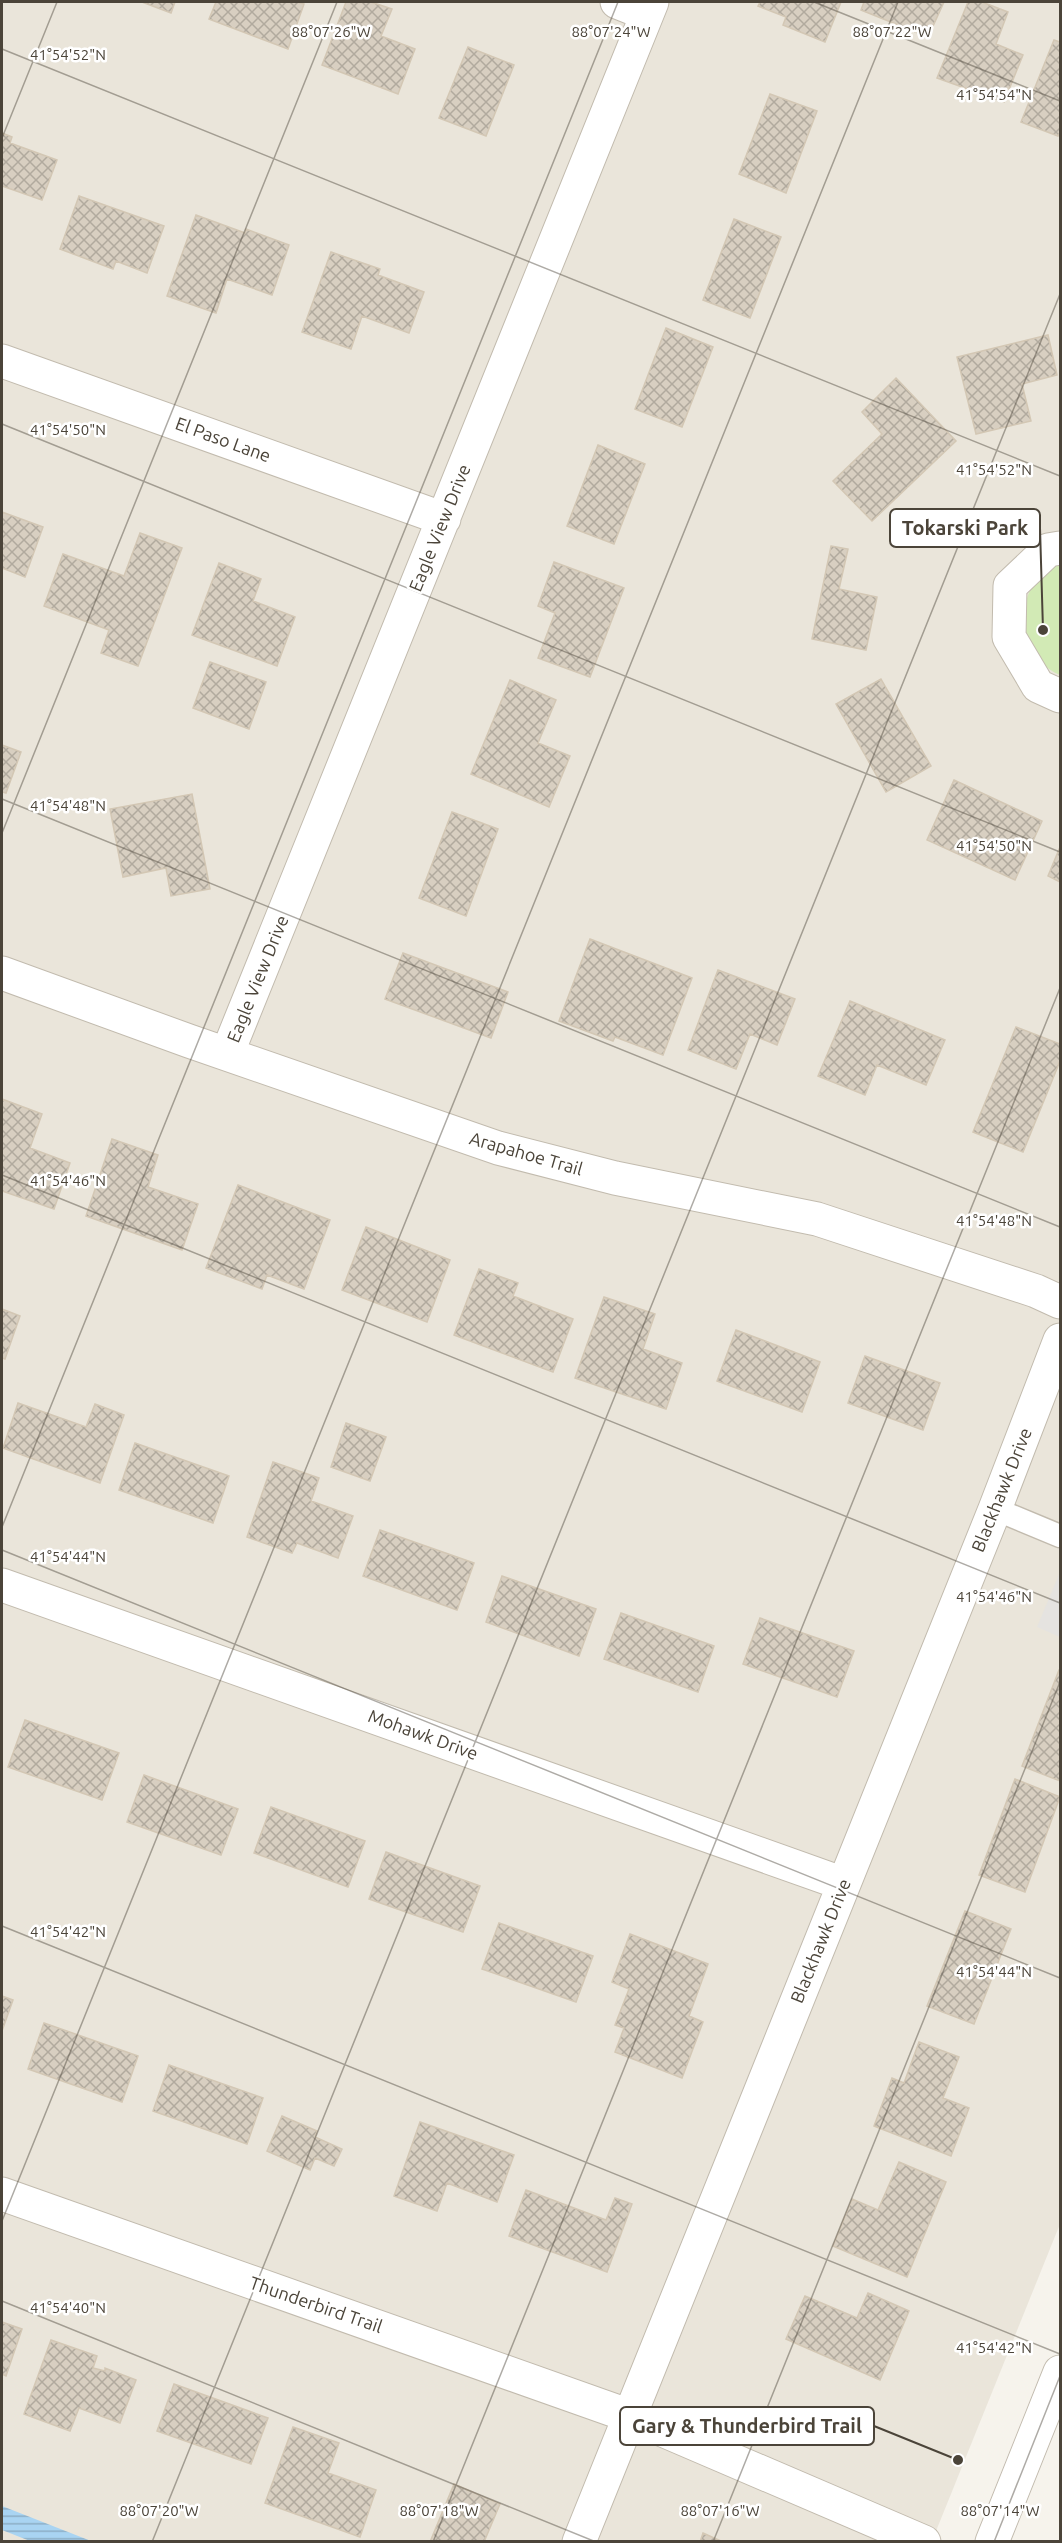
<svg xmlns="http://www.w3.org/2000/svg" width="1062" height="2543" font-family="Ubuntu,sans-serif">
<defs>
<pattern id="water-rules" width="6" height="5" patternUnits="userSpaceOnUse" patternTransform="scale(1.5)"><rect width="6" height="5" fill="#a9d4f2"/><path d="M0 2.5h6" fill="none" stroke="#8caec5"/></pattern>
<pattern id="building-cross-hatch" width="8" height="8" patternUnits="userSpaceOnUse" patternTransform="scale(1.5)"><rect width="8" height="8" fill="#d8cfc1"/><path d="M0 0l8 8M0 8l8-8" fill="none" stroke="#b1aa9e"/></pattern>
</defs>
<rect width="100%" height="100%" fill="#f6f3ec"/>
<!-- residential -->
<path fill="#eae5da" d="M2 2H1060V2224L932 2541 2 2542Z"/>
<!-- green -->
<path fill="#d2eab5" d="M1060 562V675C1030 663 1017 625 1028 595 1033 580 1048 571 1060 562Z"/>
<!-- parking -->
<path fill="#e5e3e0" d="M1060 1572V1637L1037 1627Z"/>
<!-- water -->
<path fill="url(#water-rules)" d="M2 2506 91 2541H30L2 2530Z"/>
<!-- building -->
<path fill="url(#building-cross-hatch)" stroke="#d3c7b4" stroke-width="1.5" d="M142 2H175L171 13Z
M216 2H297L304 4 288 49 209 19Z
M346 2H371L392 9 381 36 415 49 398 94 322 65Z
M760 2H841L825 42 783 25 786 17 758 6Z
M864 2H944L928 37 861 10Z
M968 2H982L1008 12 996 44 1023 55 1004 102 937 78Z
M1054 40 1060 42V133L1058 136 1021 122Z
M468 47 514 65 486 136 439 118Z
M770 94 817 111 786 193 739 174Z
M2 133 12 137 10 143 57 160 42 200 2 186Z
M79 196 164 226 147 273 116 261 113 269 60 249Z
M196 215 245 233 246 229 289 245 272 295 227 279 216 313 167 296Z
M734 219 781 237 750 318 703 300Z
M331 252 380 269 378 275 424 292 409 333 362 316 351 349 302 332Z
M666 328 713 347 682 427 635 409Z
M1048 335 1057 375 1022 384 1031 421 976 434 957 357Z
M896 378 956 441 872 521 833 481 882 434 862 412Z
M598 445 645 464 614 544 567 526Z
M2 512 43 527 25 577 2 568Z
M140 533 182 548 138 666 101 653 109 630 44 606 63 554 124 576Z
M831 546 848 549 839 589 877 597 866 650 812 639Z
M554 562 624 588 590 677 538 658 555 613 538 606Z
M219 563 261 579 253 601 295 617 277 666 192 635Z
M210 662 266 682 249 729 193 708Z
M881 679 931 766 886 792 836 704Z
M510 680 556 700 538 743 570 756 549 807 471 774Z
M2 745 21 752 6 793 2 792Z
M954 780 1042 821 1015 880 927 840Z
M192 794 210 889 171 896 166 868 123 877 110 809Z
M452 812 498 829 466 916 419 898Z
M1060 847V882L1048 876Z
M590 939 692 978 663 1055 615 1037 613 1041 559 1021Z
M403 953 508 992 491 1038 385 999Z
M718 970 795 999 777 1045 750 1034 736 1069 688 1050Z
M850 1001 945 1040 926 1085 877 1065 865 1095 818 1076Z
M1016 1027 1060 1044V1061L1023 1152 973 1132Z
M2 1099 42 1114 30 1148 70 1163 54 1209 2 1191Z
M112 1139 158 1155 148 1187 198 1204 182 1250 86 1216Z
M238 1185 330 1220 304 1289 267 1275 262 1289 206 1268Z
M366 1227 450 1260 427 1322 342 1290Z
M479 1269 518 1283 513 1296 573 1319 553 1372 454 1335Z
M604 1297 655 1314 643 1349 682 1363 666 1409 575 1378Z
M2 1309 20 1316 5 1359 2 1358Z
M736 1330 820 1362 802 1412 717 1381Z
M865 1356 940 1383 923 1430 848 1403Z
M18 1403 86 1427 95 1404 124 1415 100 1483 3 1448Z
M346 1423 386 1437 370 1481 331 1467Z
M135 1443 229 1476 213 1523 119 1490Z
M273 1462 319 1478 311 1501 353 1516 338 1558 297 1543 292 1553 247 1537Z
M380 1530 474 1563 457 1610 363 1576Z
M502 1576 596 1609 579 1656 486 1622Z
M621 1613 714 1646 698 1692 604 1659Z
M760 1618 854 1651 837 1697 743 1664Z
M1059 1670H1060V1781L1022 1766Z
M25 1720 119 1753 102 1800 8 1767Z
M144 1775 238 1809 221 1855 127 1822Z
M1015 1779 1060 1797 1025 1892 979 1875Z
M271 1807 365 1841 348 1887 254 1853Z
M386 1852 480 1886 463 1932 369 1899Z
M965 1911 1011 1929 974 2024 927 2006Z
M499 1923 593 1956 576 2002 482 1969Z
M630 1934 708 1964 689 2016 703 2022 682 2078 615 2052 624 2028 615 2025 629 1989 612 1982Z
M2 1996 13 2000 2 2031Z
M44 2023 138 2056 122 2102 28 2069Z
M919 2042 959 2057 943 2098 969 2108 951 2156 874 2126 892 2078 904 2083Z
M169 2065 263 2098 247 2144 153 2111Z
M282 2116 317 2131 315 2137 342 2149 334 2166 315 2158 310 2170 267 2151Z
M420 2122 514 2155 497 2202 447 2183 437 2211 394 2196Z
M899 2162 946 2182 907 2277 833 2246 852 2199 878 2210Z
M526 2190 606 2220 615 2198 632 2204 607 2272 509 2236Z
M868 2293 909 2311 880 2380 786 2339 805 2296 857 2318Z
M2 2322 22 2329 6 2376 2 2374Z
M51 2340 97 2356 93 2368 105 2371V2368L136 2380 120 2423 79 2408 70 2431 24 2414Z
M174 2384 268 2418 251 2464 157 2431Z
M293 2427 339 2443 328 2473 376 2490 360 2537 265 2503Z
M454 2484 500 2504 484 2542H430Z
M703 2533 723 2542H700Z"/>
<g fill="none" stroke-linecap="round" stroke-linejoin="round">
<!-- service casing -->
<g stroke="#c2bbae" stroke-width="25">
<path id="service" d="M995 1509 1060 1536"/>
</g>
<!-- minor casing -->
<g stroke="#c2bbae" stroke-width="35">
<path id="minor" d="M617 2 647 14
M2 361 444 519
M1060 548 1048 550 1010 586 1009 637 1038 686 1060 696
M2 973 189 1041 498 1148 615 1178 817 1219 1036 1291 1060 1302
M227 1054 652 2
M2 1585 844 1884
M2 2194 630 2416 924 2542
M579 2542 995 1509 1060 1340"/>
</g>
<!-- tertiary casing -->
<g stroke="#c2bbae" stroke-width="35">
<path id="tertiary" d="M992 2542 1060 2372"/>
</g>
<!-- service -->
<use href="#service" stroke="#fff" stroke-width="22"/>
<!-- minor -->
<use href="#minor" stroke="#fff" stroke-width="33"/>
<!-- tertiary -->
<use href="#tertiary" stroke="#fff" stroke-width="33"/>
</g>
<!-- ticks -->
<path fill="none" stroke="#4b4439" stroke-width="1.5" stroke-opacity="0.45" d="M814 2 1060 101M2 49 1060 476M2 138 57 2M2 424 1060 852M2 799 1060 1227M2 833 337 2M2 1175 1060 1603M2 1527 618 2M2 1550 1060 1978M2 1926 1060 2354M2 2221 898 2M2 2301 596 2542M152 2542 1060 294M433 2542 1060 988M713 2542 1060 1682M994 2542 1060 2376"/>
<g text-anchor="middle" stroke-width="5" stroke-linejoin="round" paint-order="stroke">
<!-- street labels -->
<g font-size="18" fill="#4b4439" stroke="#fff">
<text transform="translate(223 440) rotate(20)" y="6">El Paso Lane</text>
<text transform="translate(440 528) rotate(-68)" y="6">Eagle View Drive</text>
<text transform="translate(258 979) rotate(-68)" y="6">Eagle View Drive</text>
<text transform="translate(526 1154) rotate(16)" y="6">Arapahoe Trail</text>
<text transform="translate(1002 1490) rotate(-68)" y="6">Blackhawk Drive</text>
<text transform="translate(423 1735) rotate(20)" y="6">Mohawk Drive</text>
<text transform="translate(821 1941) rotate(-68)" y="6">Blackhawk Drive</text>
<text transform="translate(316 2305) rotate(19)" y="6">Thunderbird Trail</text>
</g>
</g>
<g font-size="15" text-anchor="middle" fill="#4b4439" stroke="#fff" stroke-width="5" stroke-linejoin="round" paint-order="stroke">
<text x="331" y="37">88°07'26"W</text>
<text x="892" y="37">88°07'22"W</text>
<text x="611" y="37">88°07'24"W</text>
<text x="68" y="60">41°54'52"N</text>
<text x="994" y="100">41°54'54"N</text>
<text x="68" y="435">41°54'50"N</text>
<text x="994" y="475">41°54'52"N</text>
<text x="68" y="811">41°54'48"N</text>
<text x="994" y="851">41°54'50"N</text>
<text x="68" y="1186">41°54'46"N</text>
<text x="994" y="1226">41°54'48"N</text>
<text x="68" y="1562">41°54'44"N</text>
<text x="994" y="1602">41°54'46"N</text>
<text x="68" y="1937">41°54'42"N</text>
<text x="994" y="1977">41°54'44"N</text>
<text x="68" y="2313">41°54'40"N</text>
<text x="994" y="2353">41°54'42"N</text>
<text x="159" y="2516">88°07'20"W</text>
<text x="439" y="2516">88°07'18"W</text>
<text x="720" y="2516">88°07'16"W</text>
<text x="1000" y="2516">88°07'14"W</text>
</g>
<!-- callouts -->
<path fill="none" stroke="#4b4439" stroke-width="2" d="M1043 630L1040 528M958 2460L874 2426"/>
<g fill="#4b4439" stroke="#fff" stroke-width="2">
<circle cx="1043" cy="630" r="6"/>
<circle cx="958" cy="2460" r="6"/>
</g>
<g fill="#fff" stroke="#4b4439" stroke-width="2">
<rect x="890" y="509" width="150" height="38" rx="6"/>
<rect x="620" y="2407" width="254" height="38" rx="6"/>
</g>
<g font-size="20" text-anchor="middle" font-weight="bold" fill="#4b4439">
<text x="965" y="535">Tokarski Park</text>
<text x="747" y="2433">Gary &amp; Thunderbird Trail</text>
</g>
<!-- border -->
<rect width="1062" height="2543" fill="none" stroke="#4b4439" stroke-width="6"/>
</svg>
